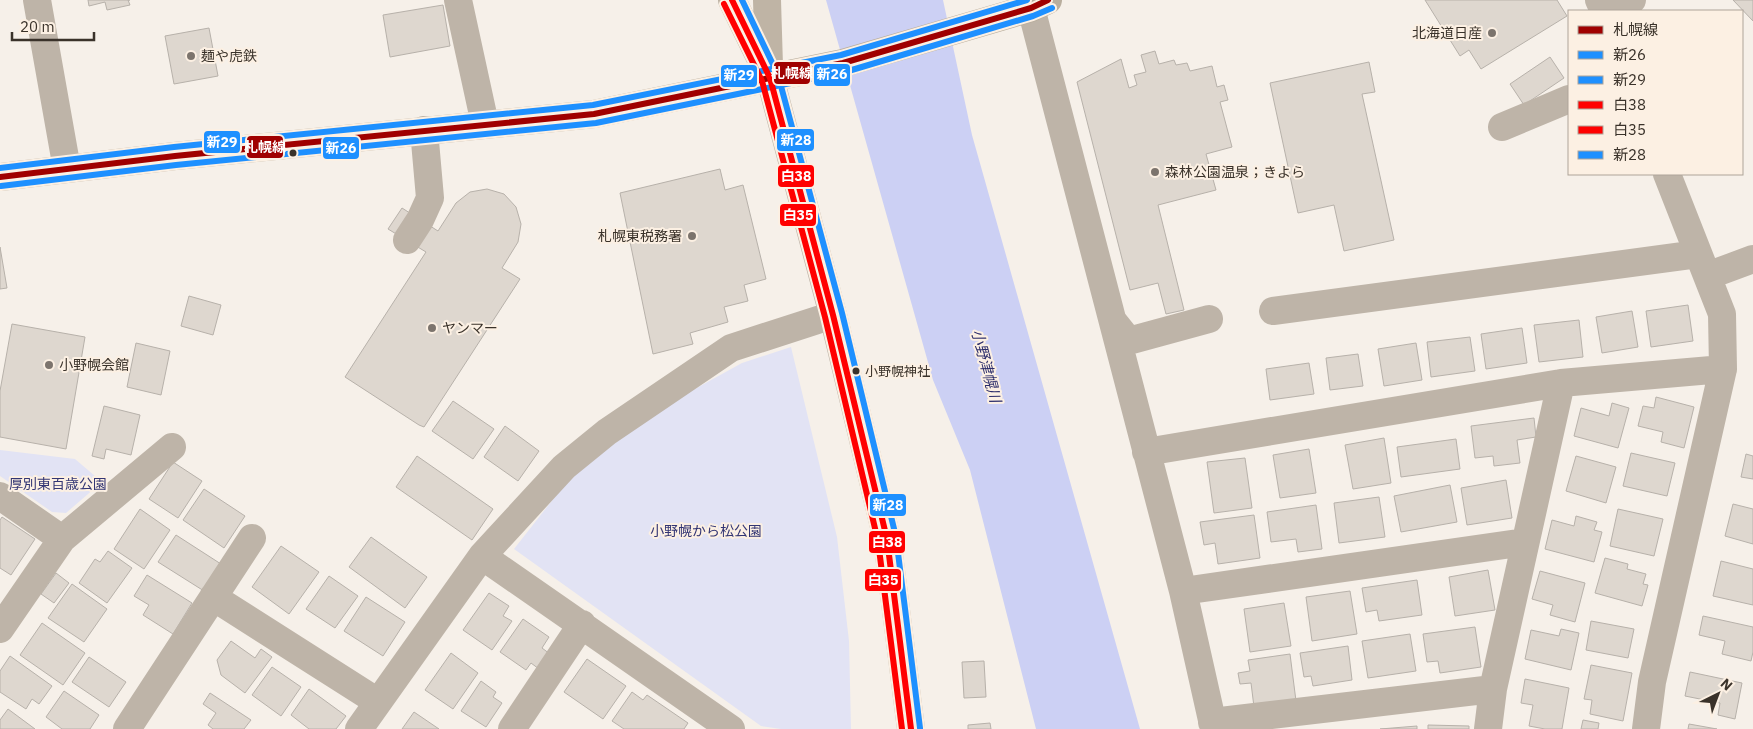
<svg xmlns="http://www.w3.org/2000/svg" width="1753" height="729" font-family="'IBM Plex Sans','Noto Sans JP',sans-serif">
<rect width="100%" height="100%" fill="#f6f0e9"/>
<!-- green -->
<path fill="#e2e3f4" d="M791 347 837 537 849 641 851 729H781L761 726 514 549 576 470 653 412 742 363Z
M0 450 75 459 102 482 66 513 52 512 0 476Z"/>
<!-- water -->
<path fill="#ccd0f4" d="M826 0H943L972 135 1140 729H1036L970 470 933 380Z"/>
<!-- building -->
<path fill="#ded7cf" stroke="#b7b1aa" d="M88 0H130H128L130 5 107 10 105 2 89 6Z
M1425 0H1557L1567 16 1481 69 1469 50 1460 56Z
M1733 0H1753V21Z
M443 5 450 46 390 57 383 15Z
M209 28 218 76 174 84 165 36Z
M1155 51 1159 64 1174 60 1176 65 1187 63 1190 71 1212 66 1217 87 1224 85 1228 100 1220 102 1232 147 1206 154 1216 190 1158 205 1184 310 1166 314 1158 283 1130 290 1077 82 1121 59 1129 88 1137 85 1134 75 1146 72 1141 55Z
M1550 57 1564 78 1524 105 1510 84Z
M1369 62 1375 92 1362 94 1394 240 1344 251 1334 205 1298 213 1270 83Z
M720 169 725 190 743 185 766 279 744 285 748 301 724 307 728 322 690 333 693 344 653 354 620 193Z
M487 189 504 194 516 207 521 224 518 242 502 268 520 279 424 427 419 425 345 377 426 252 388 229 402 208 438 231 456 203 470 192Z
M0 247 7 288 0 289Z
M189 296 221 305 213 335 181 326Z
M1688 305 1693 341 1651 347 1646 311Z
M1632 311 1638 347 1602 353 1596 317Z
M1579 320 1583 357 1539 362 1534 325Z
M12 324 85 337 66 449 0 437V391Z
M1522 328 1527 363 1486 369 1481 334Z
M1470 337 1475 371 1431 377 1427 342Z
M136 343 170 351 161 395 127 387Z
M1416 343 1422 380 1384 386 1378 349Z
M1358 354 1363 386 1330 390 1326 358Z
M1309 363 1314 394 1270 400 1266 369Z
M1656 397 1694 407 1684 448 1661 442 1663 432 1638 426 1643 406 1654 408Z
M453 401 494 429 473 459 432 431Z
M1612 403 1629 408 1618 448 1574 436 1581 408 1609 416Z
M104 406 140 415 131 455 106 449 104 459 92 456Z
M1534 418 1536 437 1517 440 1520 463 1494 466 1493 456 1475 458 1471 426Z
M505 426 539 451 518 481 484 457Z
M1384 438 1391 483 1353 489 1345 445Z
M1456 439 1460 469 1401 477 1397 447Z
M1309 449 1316 493 1280 498 1273 455Z
M1631 453 1675 463 1667 496 1623 486Z
M1746 454 1753 456V479L1741 477Z
M417 456 493 509 472 540 396 487Z
M1576 456 1616 467 1606 503 1566 491Z
M1245 458 1252 508 1214 513 1207 462Z
M173 462 202 481 178 518 149 499Z
M1506 480 1512 518 1467 525 1461 488Z
M1450 485 1457 522 1401 532 1394 496Z
M204 489 245 516 224 548 183 520Z
M1379 497 1385 537 1339 543 1334 503Z
M1733 504 1753 509V544L1725 536Z
M1316 505 1322 549 1298 552 1296 539 1271 542 1267 512Z
M140 509 170 530 144 569 114 549Z
M1618 509 1663 519 1654 556 1610 546Z
M1254 515 1260 558 1218 564 1215 543 1204 545 1200 522Z
M1576 516 1597 522 1594 530 1602 532 1594 562 1545 549 1552 520 1574 526Z
M2 517 35 539 11 575 0 568V520Z
M176 535 221 564 204 591 158 562Z
M371 537 427 577 405 608 349 567Z
M281 546 319 572 289 614 252 587Z
M108 551 132 568 107 603 79 583 95 559 100 562Z
M1605 558 1628 564 1627 569 1646 574 1643 584 1648 585 1642 606 1595 593Z
M1721 561 1753 569V605L1713 596Z
M1488 570 1495 610 1455 616 1449 577Z
M1540 571 1585 583 1575 622 1550 615 1553 605 1532 599Z
M56 573 69 583 54 603 41 594Z
M147 575 192 603 173 634 143 615 149 605 134 596Z
M329 576 358 596 335 628 306 609Z
M1417 580 1422 615 1379 621 1377 610 1366 612 1362 588Z
M72 584 107 609 84 642 48 618Z
M1350 591 1357 634 1312 641 1306 597Z
M489 593 509 606 503 616 512 621 492 650 463 630Z
M366 597 405 622 383 656 344 631Z
M1284 603 1291 646 1250 652 1244 609Z
M1703 616 1753 627V652L1751 661 1722 654 1725 641 1699 635Z
M523 619 549 637 542 648 550 654 539 669 531 663 526 670 500 652Z
M1591 621 1634 629 1628 658 1586 650Z
M42 623 85 653 63 685 20 655Z
M1475 627 1481 667 1440 673 1438 661 1427 662 1423 634Z
M1561 629 1579 633 1571 670 1525 659 1531 630 1559 636Z
M1410 634 1416 671 1368 678 1362 641Z
M231 641 255 658 261 649 272 657 245 693 221 675 217 660Z
M1348 646 1352 680 1313 686 1311 676 1304 677 1300 653Z
M451 653 478 673 453 709 425 690Z
M1290 654 1296 701 1254 707 1251 683 1240 684 1238 673 1250 671 1248 660Z
M10 656 52 686 39 704 32 699 26 709 0 692V671Z
M89 657 126 682 109 707 72 682Z
M587 659 626 686 603 719 564 692Z
M984 661 986 697 964 698 962 662Z
M1591 665 1632 673 1623 721 1590 714 1592 700 1584 699Z
M272 667 301 687 281 716 252 695Z
M1690 672 1742 683 1735 719 1718 715 1720 703 1685 696Z
M1525 679 1569 688 1562 729H1545L1529 726 1533 705 1521 703Z
M481 681 496 692 493 697 502 703 486 727 461 711Z
M309 689 346 716 336 729H309L291 715Z
M64 691 99 715 90 729H62L46 717Z
M632 692 643 700 647 695 688 723 684 729H624L612 721Z
M210 693 251 720 244 729H213L208 725 216 713 203 704Z
M8 709 35 729H0V720Z
M414 712 439 729H402Z
M1583 720 1599 723 1598 729H1581Z
M990 723 991 729H968V725Z
M1689 724 1717 729H1688Z
M1428 725 1469 726V729H1428Z
M1417 726V729H1380Z"/>
<g fill="none" stroke-linecap="round" stroke-linejoin="round">
<!-- minor -->
<path stroke="#beb4a8" stroke-width="28" d="M37 0 67 169
M458 0 485 124
M1599 0 1604 11
M1031 8 1183 591 1214 729
M1620 11 1632 0
M770 78 833 315 887 539 911 729
M1502 127 1569 99
M407 240 420 220 430 198 424 130
M1707 276 1753 259
M1273 311 1698 254
M1113 321 1125 336 1132 340 1209 319
M1146 452 1561 383 1723 369
M0 496 62 539
M482 556 731 729
M1183 591 1525 542
M213 597 378 702
M0 629 62 539 172 447
M1212 722 1493 689
M127 729 252 538
M359 729 482 556 564 467 607 432 731 348 833 315
M512 729 582 624
M1488 729 1493 689 1561 383
M1646 729 1652 682 1723 369 1722 314 1667 174"/>
<!-- major -->
<path stroke="#bfb4a5" stroke-width="28" d="M732 0 770 78
M767 0 769 66"/>
<!-- highway -->
<path stroke="#b9ae9e" stroke-width="28" d="M0 177 175 156 594 114 843 63 1031 8 1048 0"/>
<!-- bus-1 casing -->
<g stroke="#fcf0e3" stroke-width="10">
<path id="bus-1" d="M0 177 175 156 594 114 843 63 1031 8 1048 0"/>
</g>
<!-- bus-2 casing -->
<g stroke="#fcf0e3" stroke-width="10">
<path id="bus-2" d="M1 186 176 165 596 123 845 72 1033 16 1052 8"/>
</g>
<!-- bus-3 casing -->
<g stroke="#fcf0e3" stroke-width="10">
<path id="bus-3" d="M0 168 174 147 593 105 841 55 1027 0"/>
</g>
<!-- bus-4 casing -->
<g stroke="#fcf0e3" stroke-width="10">
<path id="bus-4" d="M732 0 770 78 833 315 887 539 911 729"/>
</g>
<!-- bus-5 casing -->
<g stroke="#fcf0e3" stroke-width="10">
<path id="bus-5" d="M724 4 762 81 825 317 878 541 902 729"/>
</g>
<!-- bus-6 casing -->
<g stroke="#fcf0e3" stroke-width="10">
<path id="bus-6" d="M742 0 778 75 842 313 896 537 920 728"/>
</g>
<!-- bus-1 -->
<use href="#bus-1" stroke="#a00000" stroke-width="6"/>
<!-- bus-2 -->
<use href="#bus-2" stroke="#1e90ff" stroke-width="6"/>
<!-- bus-3 -->
<use href="#bus-3" stroke="#1e90ff" stroke-width="6"/>
<!-- bus-4 -->
<use href="#bus-4" stroke="#f00" stroke-width="6"/>
<!-- bus-5 -->
<use href="#bus-5" stroke="#f00" stroke-width="6"/>
<!-- bus-6 -->
<use href="#bus-6" stroke="#1e90ff" stroke-width="6"/>
</g>
<!-- markers -->
<g fill="#7c746d" stroke="#fcf0e3" stroke-width="2">
<circle cx="1492" cy="33" r="5"/>
<circle cx="191" cy="56" r="5"/>
<circle cx="1155" cy="172" r="5"/>
<circle cx="692" cy="236" r="5"/>
<circle cx="432" cy="328" r="5"/>
<circle cx="49" cy="365" r="5"/>
</g>
<g fill="#3a322a" stroke="#fcf0e3" stroke-width="2">
<circle cx="293" cy="153" r="4.5"/>
<circle cx="856" cy="371" r="4.5"/>
</g>
<g text-anchor="middle" stroke-width="4" stroke-linejoin="round" paint-order="stroke">
<!-- bus labels -->
<g font-size="13" fill="#3a322a" stroke="#fcf0e3" text-anchor="start">
<text x="865" y="376">小野幌神社</text>
</g>
<!-- poi labels -->
<g font-size="14" fill="#3a322a" stroke="#fcf0e3" text-anchor="start">
<text x="1482" y="38" text-anchor="end">北海道日産</text>
<text x="201" y="61">麺や虎鉄</text>
<text x="1165" y="177">森林公園温泉；きよら</text>
<text x="682" y="241" text-anchor="end">札幌東税務署</text>
<text x="442" y="333">ヤンマー</text>
<text x="59" y="370">小野幌会館</text>
</g>
<!-- park labels -->
<g font-size="14" fill="#323574" stroke="#fcf0e3">
<text x="58" y="489">厚別東百歳公園</text>
<text x="706" y="536">小野幌から松公園</text>
</g>
<!-- water labels -->
<g font-size="15" font-style="italic" fill="#2b2c6a" stroke="#fcf0e3">
<text transform="translate(986 366) rotate(75)" y="5">小野津幌川</text>
</g>
</g>
<g stroke="#fcf0e3" stroke-width="2">
<rect x="773" y="61" width="38" height="24" rx="5" fill="#a00000"/>
<rect x="813" y="63" width="38" height="24" rx="5" fill="#1e90ff"/>
<rect x="720" y="64" width="38" height="24" rx="5" fill="#1e90ff"/>
<rect x="776" y="128" width="39" height="24" rx="5" fill="#1e90ff"/>
<rect x="203" y="130" width="38" height="24" rx="5" fill="#1e90ff"/>
<rect x="246" y="135" width="38" height="24" rx="5" fill="#a00000"/>
<rect x="322" y="136" width="38" height="24" rx="5" fill="#1e90ff"/>
<rect x="777" y="164" width="38" height="24" rx="5" fill="#f00"/>
<rect x="779" y="203" width="38" height="24" rx="5" fill="#f00"/>
<rect x="869" y="493" width="38" height="24" rx="5" fill="#1e90ff"/>
<rect x="868" y="530" width="38" height="24" rx="5" fill="#f00"/>
<rect x="864" y="568" width="38" height="24" rx="5" fill="#f00"/>
</g>
<g font-size="14" text-anchor="middle" font-weight="bold" fill="#fff">
<text x="792" y="78">札幌線</text>
<text x="832" y="79">新26</text>
<text x="739" y="80">新29</text>
<text x="796" y="145">新28</text>
<text x="222" y="147">新29</text>
<text x="265" y="152">札幌線</text>
<text x="341" y="153">新26</text>
<text x="796" y="181">白38</text>
<text x="798" y="220">白35</text>
<text x="888" y="510">新28</text>
<text x="887" y="547">白38</text>
<text x="883" y="585">白35</text>
</g>
<!-- legend -->
<rect x="1568" y="10" width="175" height="165" fill="#fcf0e3" stroke="#aea499"/>
<rect x="1578" y="26" width="25" height="8" fill="#a00000" stroke="#aea499"/>
<text x="1613" y="35" font-size="15" fill="#3a322a">札幌線</text>
<rect x="1578" y="51" width="25" height="8" fill="#1e90ff" stroke="#aea499"/>
<text x="1613" y="60" font-size="15" fill="#3a322a">新26</text>
<rect x="1578" y="76" width="25" height="8" fill="#1e90ff" stroke="#aea499"/>
<text x="1613" y="85" font-size="15" fill="#3a322a">新29</text>
<rect x="1578" y="101" width="25" height="8" fill="#ff0000" stroke="#aea499"/>
<text x="1613" y="110" font-size="15" fill="#3a322a">白38</text>
<rect x="1578" y="126" width="25" height="8" fill="#ff0000" stroke="#aea499"/>
<text x="1613" y="135" font-size="15" fill="#3a322a">白35</text>
<rect x="1578" y="151" width="25" height="8" fill="#1e90ff" stroke="#aea499"/>
<text x="1613" y="160" font-size="15" fill="#3a322a">新28</text>
<!-- north arrow -->
<g transform="translate(1718 694) rotate(42)" stroke="#fcf0e3" stroke-width="4" paint-order="stroke">
<path d="M0-4L9 19L0 12L-9 19Z" fill="#3a322a"/>
<text y="-8" font-size="14" font-weight="bold" text-anchor="middle" fill="#3a322a">N</text>
</g>
<!-- scale -->
<path d="M12 32v8h82v-8" fill="none" stroke="#3a322a" stroke-width="2.5"/>
<text x="20" y="32" font-size="15" fill="#3a322a" stroke="#fcf0e3" stroke-width="4" paint-order="stroke">20 m</text>
</svg>
